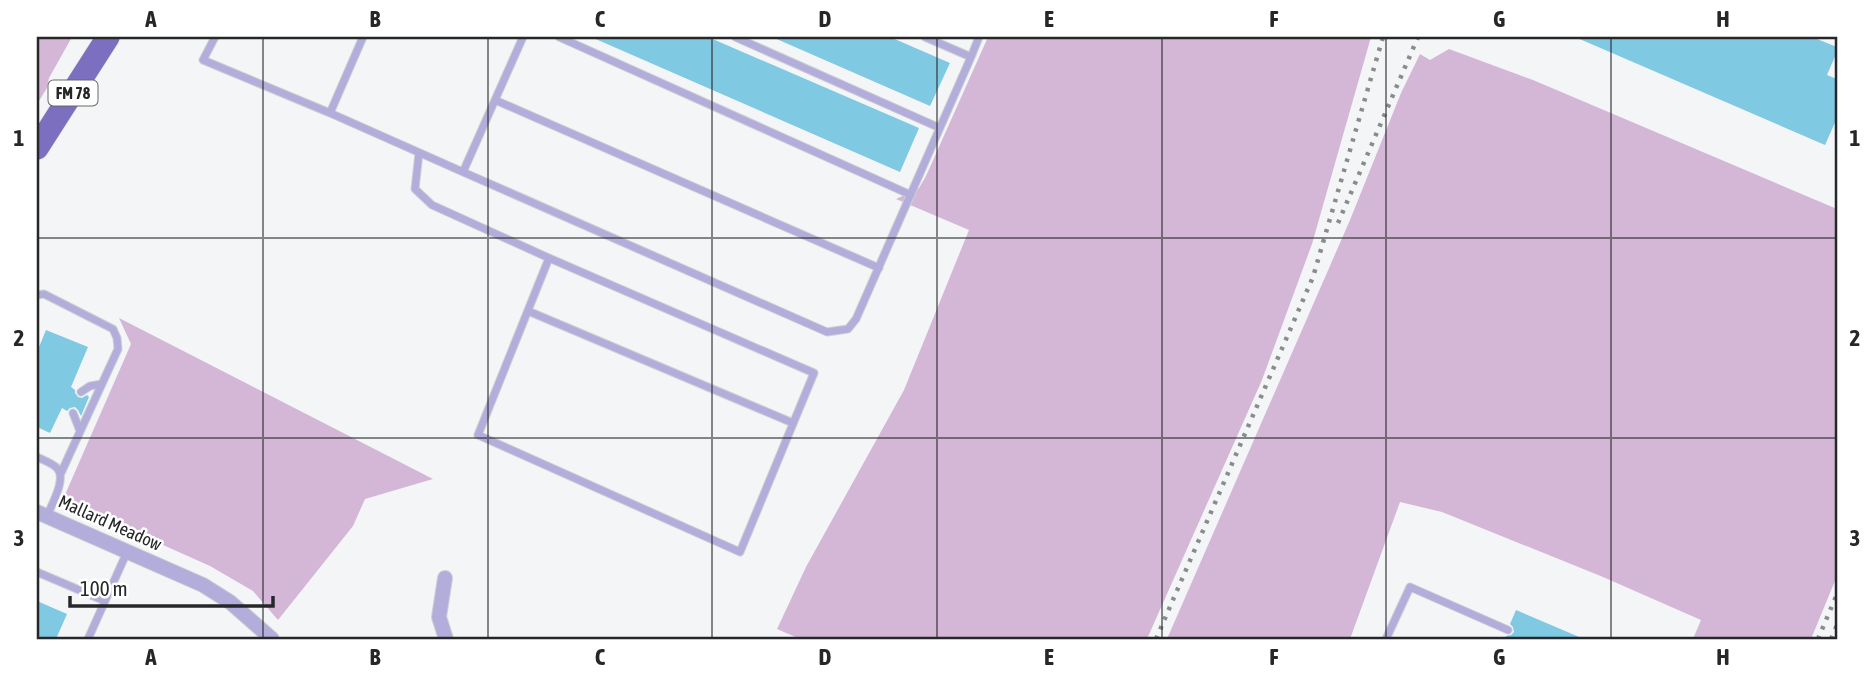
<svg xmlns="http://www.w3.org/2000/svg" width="1874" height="676" font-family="'Asap Condensed',sans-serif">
<rect width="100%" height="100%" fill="#f3f5f7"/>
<!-- green -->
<path fill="#d4b7d7" d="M37 37H72L49 78 47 88 37 104Z
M988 37H1371L1312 244 1262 380 1147 639H800L777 629 806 567 904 390 969 230 896 199 919 188 926 176Z
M1449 49 1533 80 1837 209V576L1811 639H1693L1701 620 1603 577 1442 512 1400 502 1350 639H1167L1350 220 1401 93 1420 54 1430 60Z
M119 318 433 479 365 499 353 526 278 620 253 591 210 566 67 502 64 497 131 344Z"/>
<!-- building -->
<path fill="#80c9e3" d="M591 37H708L919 128 900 172Z
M772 37H890L950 63 930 106Z
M1575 37H1812L1837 47V52L1827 75 1837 79V118L1825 145Z
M46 330 88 347 71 387 75 390V393L78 397 82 398 87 395 89 397 81 416 78 410 75 407 70 408 67 411 62 408 50 433 37 427V352Z
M37 601 67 614 56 639H37Z
M1516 610 1584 639H1504L1506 636 1511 635 1514 632 1513 627 1510 624Z"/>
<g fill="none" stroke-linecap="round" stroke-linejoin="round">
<!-- service casing -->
<g stroke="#ced0d2" stroke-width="9">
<path id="service" d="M215 37 203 60 330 113 463 172
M523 37 463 172 827 332 848 329 856 319 971 57
M559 37 911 195
M735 37 940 128
M925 37 971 57 979 37
M495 100 879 268
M330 113 363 37
M419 153 415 189 432 205 549 258 814 373 740 552 478 435 549 258
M37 295 44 294 113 329 117 338 118 349 61 473
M528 311 793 423
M81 392 90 386 102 384
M73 413 80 431
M37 457C43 460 52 463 57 468 67 478 52 504 47 516
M37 572 105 601
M88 639 127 552
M1386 639 1410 587 1508 630"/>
</g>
<!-- minor casing -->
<g stroke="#ced0d2" stroke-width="16">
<path id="minor" d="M37 512 203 585 230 602 272 639
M445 578 439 617 446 639"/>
</g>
<!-- primary casing -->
<g stroke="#ced0d2" stroke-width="24">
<path id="primary" d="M37 148 108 37"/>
</g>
<!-- service -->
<use href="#service" stroke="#b2adda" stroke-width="7"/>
<!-- minor -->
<use href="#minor" stroke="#b2adda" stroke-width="14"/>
<!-- primary -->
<use href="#primary" stroke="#7c6fbf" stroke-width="23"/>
<!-- rail -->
<path stroke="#8a8b8d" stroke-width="4.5" stroke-dasharray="3.5 7" stroke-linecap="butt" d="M1338 223 1418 37
M1156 639 1313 277 1383 37
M1818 639 1837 594
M1831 639 1837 625"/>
</g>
<!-- grid -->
<path fill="none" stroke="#262728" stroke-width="2" stroke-opacity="0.55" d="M263 37V639M488 37V639M712 37V639M937 37V639M1162 37V639M1386 37V639M1611 37V639M37 238H1837M37 438H1837"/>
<g text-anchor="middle" stroke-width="5" stroke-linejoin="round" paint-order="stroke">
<!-- shield labels -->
<rect fill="#fff" stroke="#676868" stroke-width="2" x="48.5" y="80.5" width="49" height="25" rx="5"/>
<g font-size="16" font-weight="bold" fill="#262728">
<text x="73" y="99">FM 78</text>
</g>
<!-- street labels -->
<g font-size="18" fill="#262728" stroke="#fff">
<text transform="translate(110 523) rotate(24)" y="6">Mallard Meadow</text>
</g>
</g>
<!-- border -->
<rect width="1874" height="676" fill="none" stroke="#ffffff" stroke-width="77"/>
<!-- scale -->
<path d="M70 596v10h203v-10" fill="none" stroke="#262728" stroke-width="3.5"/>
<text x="80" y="596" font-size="21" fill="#262728" stroke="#ffffff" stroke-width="5" paint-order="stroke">100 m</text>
<rect x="38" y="38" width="1798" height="600" fill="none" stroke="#262728" stroke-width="2.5"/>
<g font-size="23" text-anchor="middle" font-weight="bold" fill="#262728">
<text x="151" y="27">A</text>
<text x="375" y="27">B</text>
<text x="600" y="27">C</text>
<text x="825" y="27">D</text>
<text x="1049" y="27">E</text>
<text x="1274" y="27">F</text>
<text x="1499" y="27">G</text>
<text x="1723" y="27">H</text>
<text x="19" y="146">1</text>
<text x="1855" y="146">1</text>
<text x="19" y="346">2</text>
<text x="1855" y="346">2</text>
<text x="19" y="546">3</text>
<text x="1855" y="546">3</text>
<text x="151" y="665">A</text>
<text x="375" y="665">B</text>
<text x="600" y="665">C</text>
<text x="825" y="665">D</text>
<text x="1049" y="665">E</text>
<text x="1274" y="665">F</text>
<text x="1499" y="665">G</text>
<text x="1723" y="665">H</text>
</g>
</svg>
